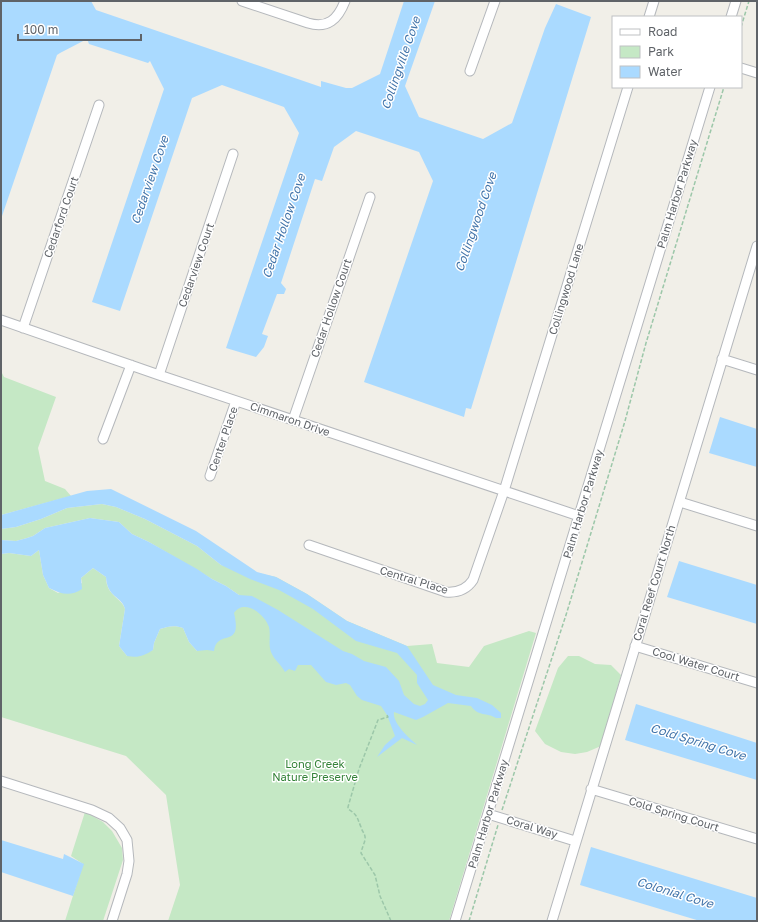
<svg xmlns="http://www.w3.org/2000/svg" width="758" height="922" font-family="'Golos Text',sans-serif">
<rect width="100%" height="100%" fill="#f1efe8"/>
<!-- green -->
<path fill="#c5e8c5" d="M1 371 4 377 56 397 38 448 45 481 65 489 71 496 1 515Z
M102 504 116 507 145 519 197 546 221 565 276 577 307 594 347 621 407 646 432 644 437 663 469 667 484 646 529 631 536 633 449 921H168L180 885 166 795 126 756 1 717V554L9 553 31 556 39 550 43 575 49 588 58 593 82 583 81 578 93 568 106 577C106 596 122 598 125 609L119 646 127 656 153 650 154 643 160 629C169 626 175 625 183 628L189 642 197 651 239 595 226 586 212 579 149 542 132 534 119 522 90 518 45 528 33 536 27 538 16 541 1 540V529L16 527 41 519 67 508Z
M568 656H579L595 664 611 665 621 675 601 746 587 752 575 754 561 752 545 744 535 731 558 668Z
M85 812 103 822 112 831 122 848 123 860 103 921H65L83 864 71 856Z"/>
<!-- water -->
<path fill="#aadaff" d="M1 1H91L96 10 321 87V81L346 88H352L380 74 404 1H435L405 86 419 117 483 139 512 123 545 28 556 4 591 17 471 409 466 408 464 417 364 382 433 181 419 152 356 131 334 147 322 181 315 179 281 283 286 289 284 294H277L262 334 268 336 264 347 256 357 226 348 299 133 284 107 222 85 192 98 120 311 92 302 164 89 150 61 148 63 89 44 87 39 60 53 57 55 1 219Z
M720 417 757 429V467L709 453Z
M111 489 196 531 257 572 276 577 307 594 347 621 407 646 433 685 456 695 477 698 492 705 501 713V718H496C486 712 479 717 471 706L448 703 423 717 416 720 394 712C392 723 409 738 417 745L402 738 377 757 385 745 395 736 387 715 381 706 362 700 357 696 350 685 346 683 336 685 326 682 311 665H298L295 671 289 669 285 672C281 664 274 660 271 652 268 644 271 635 269 627 265 614 244 598 234 613 243 650 217 628 214 651L207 650 197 651 189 642 183 628C175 625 169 626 160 629L154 643 153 650C144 656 138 658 127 656L119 646 125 609C122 596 107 598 106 577L93 568 81 578 82 589C70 597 61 594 49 588L43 575 39 550 31 556 9 553 1 554V540L16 541 27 538 33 536 45 528 90 518 119 522 132 534 149 542 197 569 212 579 226 586 239 595 252 596 278 610 343 651 352 654 364 661 386 667 399 681 404 695 414 704 420 706 425 704 428 700 417 683V675L397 653 356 641 313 609 279 590 250 579 221 565 197 546 145 519 116 507 102 504 67 508 41 519 16 527 1 529V515L87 491Z
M679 561 757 585V624L667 597Z
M636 704 757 743V780L625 740Z
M1 840 63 859 64 854 84 864 73 896 1 872Z
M591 847 757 898V921H700L580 885Z"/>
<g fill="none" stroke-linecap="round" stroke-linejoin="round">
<!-- minor casing -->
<g stroke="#b5b8bc" stroke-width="11">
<path id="minor" d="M242 1 308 23C328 29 338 19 345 1
M649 17 654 1
M731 17 736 1
M741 68 757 73
M470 71 495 1
M1 320 159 375 579 516
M23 328 99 105
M722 359 757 370
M159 375 233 154
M293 420 370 197
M103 439 131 365
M210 476 236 401
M680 502 757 526
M309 545 446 592C458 593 467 589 473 580L504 491 628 87
M635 646 757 683
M1 781 92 810 109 818 120 828 127 840 129 861 127 874 112 921
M591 789 757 839
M488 814 575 841
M455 921 710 87
M552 921 757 246"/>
</g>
<!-- path -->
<path stroke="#9cc7a9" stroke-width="1.5" stroke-dasharray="4 2" stroke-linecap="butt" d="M741 27 749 1
M387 715 388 717 378 720 359 769 348 807V809C358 815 357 818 361 827 362 832 366 834 365 840 364 844 362 848 361 853L375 875 380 896 391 921
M502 810 566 615 625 421 646 343 724 87
M469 921 498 825"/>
<!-- minor -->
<use href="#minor" stroke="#fff" stroke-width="9"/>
</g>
<g text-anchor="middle" stroke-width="3" stroke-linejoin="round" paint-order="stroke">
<!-- street labels -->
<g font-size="11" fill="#5f6368" stroke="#fff">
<text transform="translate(677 194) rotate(-73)" y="4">Palm Harbor Parkway</text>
<text transform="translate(61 217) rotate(-71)" y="4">Cedarford Court</text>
<text transform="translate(196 265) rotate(-71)" y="4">Cedarview Court</text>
<text transform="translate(566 289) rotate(-73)" y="4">Collingwood Lane</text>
<text transform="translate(331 308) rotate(-71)" y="4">Cedar Hollow Court</text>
<text transform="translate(290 419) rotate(19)" y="4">Cimmaron Drive</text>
<text transform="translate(223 439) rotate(-71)" y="4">Center Place</text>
<text transform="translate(583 504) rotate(-73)" y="4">Palm Harbor Parkway</text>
<text transform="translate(414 580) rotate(17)" y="4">Central Place</text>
<text transform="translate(654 583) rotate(-73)" y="4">Coral Reef Court North</text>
<text transform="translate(696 664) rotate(17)" y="4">Cool Water Court</text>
<text transform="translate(488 814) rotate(-73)" y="4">Palm Harbor Parkway</text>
<text transform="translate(674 814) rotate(17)" y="4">Cold Spring Court</text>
<text transform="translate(532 827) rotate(17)" y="4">Coral Way</text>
</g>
<!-- park labels -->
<g font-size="11" fill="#348238" stroke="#fff">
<text x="315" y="768">Long Creek<tspan x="315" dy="13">Nature Preserve</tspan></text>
</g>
<!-- water labels -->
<g font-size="12" font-style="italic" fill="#4174aa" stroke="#fff">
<text transform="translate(401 63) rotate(-71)" y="4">Collingville Cove</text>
<text transform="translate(150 180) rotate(-71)" y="4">Cedarview Cove</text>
<text transform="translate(476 222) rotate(-71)" y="4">Collingwood Cove</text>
<text transform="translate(284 226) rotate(-71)" y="4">Cedar Hollow Cove</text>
<text transform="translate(698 742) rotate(17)" y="4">Cold Spring Cove</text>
<text transform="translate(675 893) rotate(17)" y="4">Colonial Cove</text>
</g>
</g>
<!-- border -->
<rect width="758" height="922" fill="none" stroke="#5f6368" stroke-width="4"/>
<!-- legend -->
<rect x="612" y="16" width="130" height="72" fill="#ffffff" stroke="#bfc1c3"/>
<rect x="620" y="29" width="20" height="6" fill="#ffffff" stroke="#bfc1c3"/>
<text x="648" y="36" font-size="12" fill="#5f6368">Road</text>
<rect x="620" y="46" width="20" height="12" fill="#c5e8c5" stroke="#bfc1c3"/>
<text x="648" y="56" font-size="12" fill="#5f6368">Park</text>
<rect x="620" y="66" width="20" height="12" fill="#aadaff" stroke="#bfc1c3"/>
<text x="648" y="76" font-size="12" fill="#5f6368">Water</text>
<!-- scale -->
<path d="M18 34v6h123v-6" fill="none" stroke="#5f6368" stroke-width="2"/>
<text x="24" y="34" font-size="12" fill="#5f6368" stroke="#ffffff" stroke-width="3" paint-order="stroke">100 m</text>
</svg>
